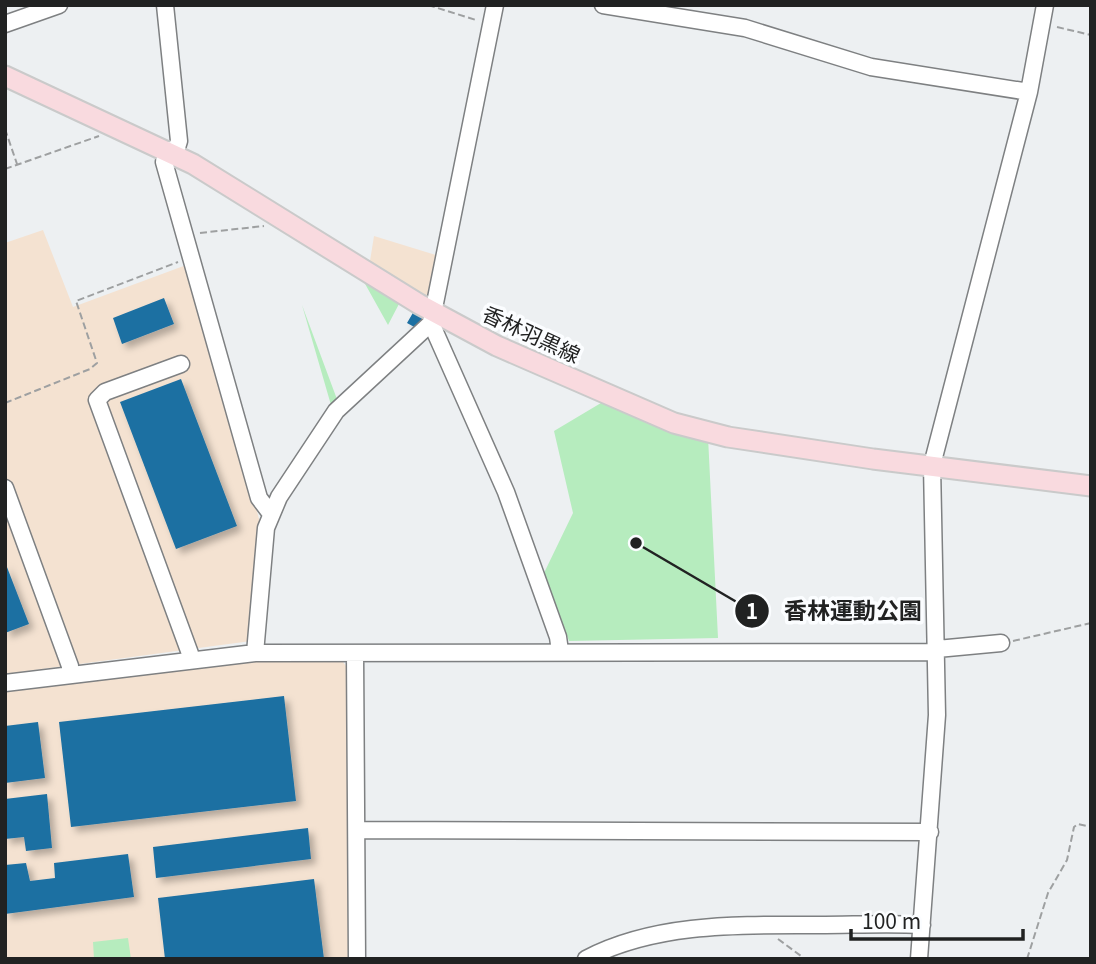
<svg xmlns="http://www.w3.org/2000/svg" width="1096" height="964" font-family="Georgia,'Noto Sans JP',serif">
<defs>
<filter id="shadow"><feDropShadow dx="5" dy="5" stdDeviation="3.5" flood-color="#0004"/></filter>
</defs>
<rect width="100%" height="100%" fill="#edf0f2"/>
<!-- industrial -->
<path fill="#f4e2d1" d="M43 230 73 307 189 264 261 526 251 641 5 674V243Z
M374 236 439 256 428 297 370 261Z
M257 661 343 662 349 670 351 959H5V690Z"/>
<!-- green -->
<path fill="#b6ecbe" d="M359 273 400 302 388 325Z
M302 305 338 402 331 405Z
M606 400 708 437 718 638 569 641 544 573 573 513 554 431Z
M128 938 131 959H94L93 942Z"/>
<!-- building -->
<path fill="#1c6fa2" filter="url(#shadow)" d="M164 298 174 324 122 344 113 318Z
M414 311 425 317 418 329 407 323Z
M181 379 237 526 176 549 120 402Z
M5 562 29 624 5 633Z
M284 696 296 801 71 827 59 722Z
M38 722 45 778 5 783V726Z
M47 794 52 848 26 851 24 837 5 839V799Z
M308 828 311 859 156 878 153 847Z
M128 854 134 897 5 914V865L26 863 30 881 55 878 54 863Z
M314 879 324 959H165L158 898Z"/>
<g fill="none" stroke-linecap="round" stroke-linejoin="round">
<!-- minor casing -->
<g stroke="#7e8082" stroke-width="19">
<path id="minor" d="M165 5 179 141 175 154
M603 5 745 28 871 67 1029 92
M5 24 59 5
M168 150 164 162 259 498 271 514
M431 323 506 492 558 637 560 651
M181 364 105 392 97 400 192 659
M5 488 70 666V675
M937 649 1001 643
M255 653 266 528 279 497 336 411 431 323 495 5
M355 653 357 959
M5 683 255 653 937 652
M357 830 930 832
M586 959C656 922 742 925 819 925 853 925 888 923 922 925
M919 959 937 715 932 465 1029 92 1045 5"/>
</g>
<!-- major casing -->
<g stroke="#cacaca" stroke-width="23">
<path id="major" d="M5 76 193 164 419 304 497 346 674 423 728 437 873 459 1091 486"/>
</g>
<!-- path -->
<path stroke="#9ea0a1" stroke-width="2" stroke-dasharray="7 3.5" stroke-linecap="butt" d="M428 5 476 20
M1057 27 1091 35
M5 129 17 164
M5 169 99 136
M200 233 264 226
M5 403 90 369 97 363 76 301 178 262
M1013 641 1091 623
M778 939 805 959
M1027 959 1048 893 1067 860 1074 827 1078 824 1091 827"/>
<!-- minor -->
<use href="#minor" stroke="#fff" stroke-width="16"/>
<!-- major -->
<use href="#major" stroke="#f9dadf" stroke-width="19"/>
</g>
<g text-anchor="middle" stroke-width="7" stroke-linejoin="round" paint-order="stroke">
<!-- street labels -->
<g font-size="21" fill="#212222" stroke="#fbfdff">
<text transform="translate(531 335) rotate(25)" y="7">香林羽黒線</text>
</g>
</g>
<!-- callouts -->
<path fill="none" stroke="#212222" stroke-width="2.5" d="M636 543L752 611"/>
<g fill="#212222" stroke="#fbfdff" stroke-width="2.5">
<circle cx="636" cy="543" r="7"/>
<circle cx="752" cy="611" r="18"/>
</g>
<g font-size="21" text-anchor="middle" font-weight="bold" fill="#fff">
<text x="752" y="619">1</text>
</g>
<g font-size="23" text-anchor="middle" font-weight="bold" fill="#212222" stroke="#fbfdff" stroke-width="7" stroke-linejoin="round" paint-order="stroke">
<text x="853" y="619">香林運動公園</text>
</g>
<!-- border -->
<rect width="1096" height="964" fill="none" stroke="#212222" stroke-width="14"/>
<!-- scale -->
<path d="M851 929v10h172v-10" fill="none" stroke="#212222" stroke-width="3.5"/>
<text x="862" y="929" font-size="21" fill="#212222" stroke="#fbfdff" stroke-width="5" paint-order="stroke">100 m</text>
</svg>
